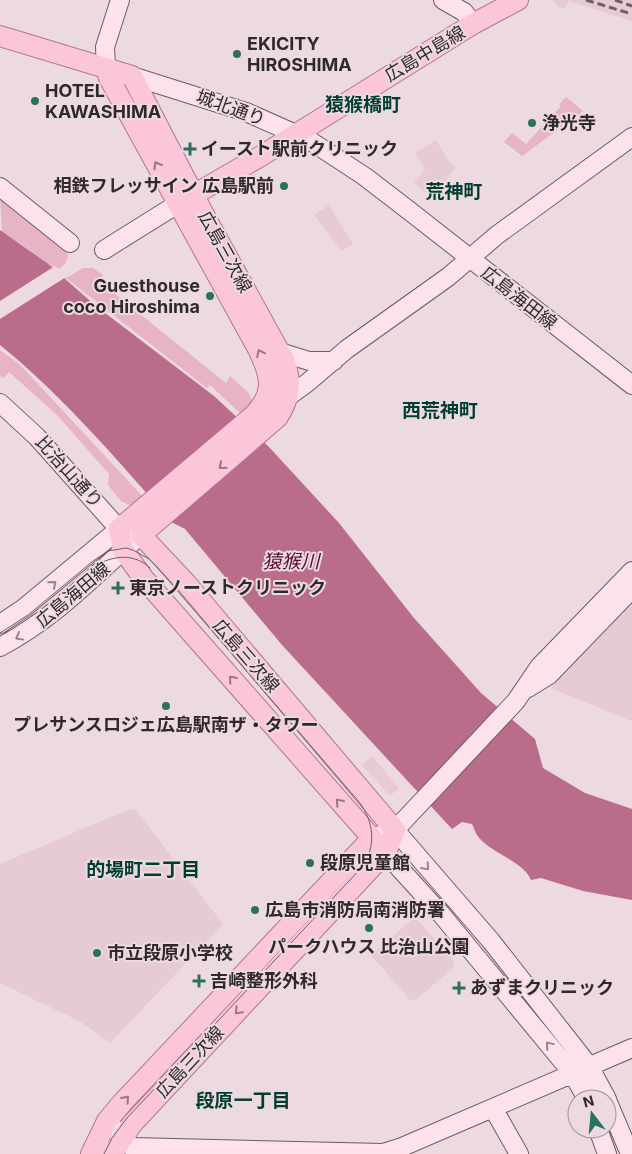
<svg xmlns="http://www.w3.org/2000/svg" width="632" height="1154" font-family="Inter,'Noto Sans JP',sans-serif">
<rect width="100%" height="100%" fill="#edd9e0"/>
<!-- built -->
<path fill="#e6cbd4" d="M553 0H632V21L568 1 565 9 557 6Z
M436 140 449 162 456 167 432 197 414 183 425 169 415 153Z
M329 205 353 244 341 251 314 215Z
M632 604V720L631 721 551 688Z
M372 756 399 788 390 796 362 765Z
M130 809 136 810 223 924 110 1043 81 1022 0 983V864Z
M415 917 454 961 453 968 416 1000H410L371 955Z"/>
<!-- green -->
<path fill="#e7b4c6" d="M566 97 583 111 522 156 504 142 512 133 526 144 561 106 559 104Z
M0 195 65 247 68 256 65 264 59 269 55 266 53 268 21 244 2 233Z
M83 268H93L103 275 100 282 226 383 230 376 249 393 254 406 241 414 210 385 207 388 66 278Z
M0 350 19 364 40 386 145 499 131 506 121 501 108 485 109 474 58 416 9 372 4 378 0 376Z"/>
<!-- water -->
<path fill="#ba6d8b" d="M0 230 47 263 96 306 214 396 269 447 339 523 414 618 481 693 535 739 543 768 585 793 632 809V900L583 891 541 878 531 880C524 861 489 853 477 835 475 832 474 828 472 824L462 822 452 829 282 645 185 529 173 523C118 461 64 397 0 345Z"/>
<!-- pier -->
<path fill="#edd9e0" d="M55 266 66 277 0 319V301Z"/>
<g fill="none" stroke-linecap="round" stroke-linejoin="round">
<!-- secondary casing -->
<g stroke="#6c5c61" stroke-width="20">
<path id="secondary" d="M443 0 464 12 473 24
M106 68 105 47 120 0
M132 76 246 112 309 140 364 176 407 209 632 385
M0 187 70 243
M104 250 179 203
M280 352 309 361H334
M278 399 289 396 307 383 347 349 448 277 497 235 632 137
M0 403 37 437 119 529 132 533
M0 624 24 608 119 529
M0 647C56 617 87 582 134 541
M528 688 549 675 632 589
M395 830 491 941 589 1066 607 1099
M587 1099 573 1074 441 914 372 838 395 830 516 701 539 667 632 571
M607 1100 630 1154
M493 1108 519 1154
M107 1121 132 1147 383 1153 402 1147 632 1048
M598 1129 607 1154"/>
</g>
<!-- primary casing -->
<g stroke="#b3768c" stroke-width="22">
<path id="primary" d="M0 36 132 76 202 211 284 360C292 381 290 398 278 417L141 535 186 583 395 830 386 852 132 1124 112 1154
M183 201 261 156 473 24 518 0
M91 1154 107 1121 122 1103 372 838 144 579 123 550 119 529 253 416C276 392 271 376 258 349L109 78 106 68"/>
</g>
<!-- secondary -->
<use href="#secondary" stroke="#fde2ec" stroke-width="18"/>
<!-- primary -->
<use href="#primary" stroke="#fbc6da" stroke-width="20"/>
<!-- tram -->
<path stroke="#6c6164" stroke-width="1" d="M95 566C113 555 135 553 150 568
M0 633 28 615 93 561 108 551 126 548 133 550 149 559 157 567 360 803C374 823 376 845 363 866L127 1118 112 1138 104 1154"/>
<!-- rail -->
<path stroke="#6c6164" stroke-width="3" stroke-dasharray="8 4" stroke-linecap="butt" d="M586 0 632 14
M615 0 632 6"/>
</g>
<!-- one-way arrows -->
<defs><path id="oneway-chevron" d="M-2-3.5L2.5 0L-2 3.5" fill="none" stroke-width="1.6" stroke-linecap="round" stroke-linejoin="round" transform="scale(1.25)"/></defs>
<g stroke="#967882">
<use href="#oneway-chevron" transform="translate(157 165) rotate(-119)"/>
<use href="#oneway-chevron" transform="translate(260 353) rotate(-116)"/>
<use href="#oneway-chevron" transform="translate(222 466) rotate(140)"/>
<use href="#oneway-chevron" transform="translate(232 679) rotate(-131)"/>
<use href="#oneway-chevron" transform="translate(339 802) rotate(-131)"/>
<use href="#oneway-chevron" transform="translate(238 1011) rotate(134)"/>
<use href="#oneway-chevron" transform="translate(126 1099) rotate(-48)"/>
</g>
<g stroke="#96868c">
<use href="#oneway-chevron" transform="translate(53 584) rotate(-41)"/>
<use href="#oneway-chevron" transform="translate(19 637) rotate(151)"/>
<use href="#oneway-chevron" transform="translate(426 867) rotate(49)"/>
<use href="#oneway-chevron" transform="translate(549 1045) rotate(-130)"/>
</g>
<!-- markers -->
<g fill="#2d6f60" stroke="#edd9e0" stroke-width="2">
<circle cx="237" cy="54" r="5"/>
<circle cx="35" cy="101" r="5"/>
<circle cx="532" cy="123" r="5"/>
<path d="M187.5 141.5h5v5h5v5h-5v5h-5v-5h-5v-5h5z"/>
<circle cx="284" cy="186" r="5"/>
<circle cx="210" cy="296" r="5"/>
<path d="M115.5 580.5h5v5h5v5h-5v5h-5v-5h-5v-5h5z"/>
<circle cx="166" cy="706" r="5"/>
<circle cx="310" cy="863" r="5"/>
<circle cx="255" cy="910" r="5"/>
<circle cx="369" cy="928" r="5"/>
<circle cx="97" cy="953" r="5"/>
<path d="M196.5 973.5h5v5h5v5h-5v5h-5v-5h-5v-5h5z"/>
<path d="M456.5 980.5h5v5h5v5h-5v5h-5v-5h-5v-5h5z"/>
</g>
<g text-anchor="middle" stroke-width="4" stroke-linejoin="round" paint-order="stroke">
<!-- poi labels -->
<g font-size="18" font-weight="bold" fill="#30292b" stroke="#edd9e0" text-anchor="start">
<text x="247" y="50">EKICITY<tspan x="247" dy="21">HIROSHIMA</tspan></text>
<text x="45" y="97">HOTEL<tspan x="45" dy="21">KAWASHIMA</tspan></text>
<text x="542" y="129">浄光寺</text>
<text x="201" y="155">イースト駅前クリニック</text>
<text x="274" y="192" text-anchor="end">相鉄フレッサイン 広島駅前</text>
<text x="200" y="292" text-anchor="end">Guesthouse<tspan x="200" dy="21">coco Hiroshima</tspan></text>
<text x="129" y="594">東京ノーストクリニック</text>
<text x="166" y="731" text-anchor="middle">プレサンスロジェ広島駅南ザ・タワー</text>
<text x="320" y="869">段原児童館</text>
<text x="265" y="916">広島市消防局南消防署</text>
<text x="369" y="953" text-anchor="middle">パークハウス 比治山公園</text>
<text x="107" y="959">市立段原小学校</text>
<text x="210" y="987">吉崎整形外科</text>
<text x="470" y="994">あずまクリニック</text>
</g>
<!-- street labels -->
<g font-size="18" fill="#30292b" stroke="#edd9e0">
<text transform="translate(425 54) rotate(-31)" y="6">広島中島線</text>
<text transform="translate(231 108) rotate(20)" y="6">城北通り</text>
<text transform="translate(225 252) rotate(61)" y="6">広島三次線</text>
<text transform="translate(519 298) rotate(38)" y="6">広島海田線</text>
<text transform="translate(69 472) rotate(48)" y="6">比治山通り</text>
<text transform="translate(73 595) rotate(-40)" y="6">広島海田線</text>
<text transform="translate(246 656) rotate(49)" y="6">広島三次線</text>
<text transform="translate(190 1062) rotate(-47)" y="6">広島三次線</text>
</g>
<!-- neighbourhood labels -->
<g font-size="19" font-weight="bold" fill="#013e32" stroke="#edd9e0">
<text x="363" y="111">猿猴橋町</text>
<text x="454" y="198">荒神町</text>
<text x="440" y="417">西荒神町</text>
<text x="143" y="876">的場町二丁目</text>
<text x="243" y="1107">段原一丁目</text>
</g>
<!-- water labels -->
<g font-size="19" font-style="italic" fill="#530b30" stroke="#edd9e0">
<text x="291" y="568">猿猴川</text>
</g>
</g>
<!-- north arrow -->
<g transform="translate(592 1114) rotate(344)"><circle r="24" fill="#edd9e0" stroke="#a19398"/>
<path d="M0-4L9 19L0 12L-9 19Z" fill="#2d6f60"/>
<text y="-8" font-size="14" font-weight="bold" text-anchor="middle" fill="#30292b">N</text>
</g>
</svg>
